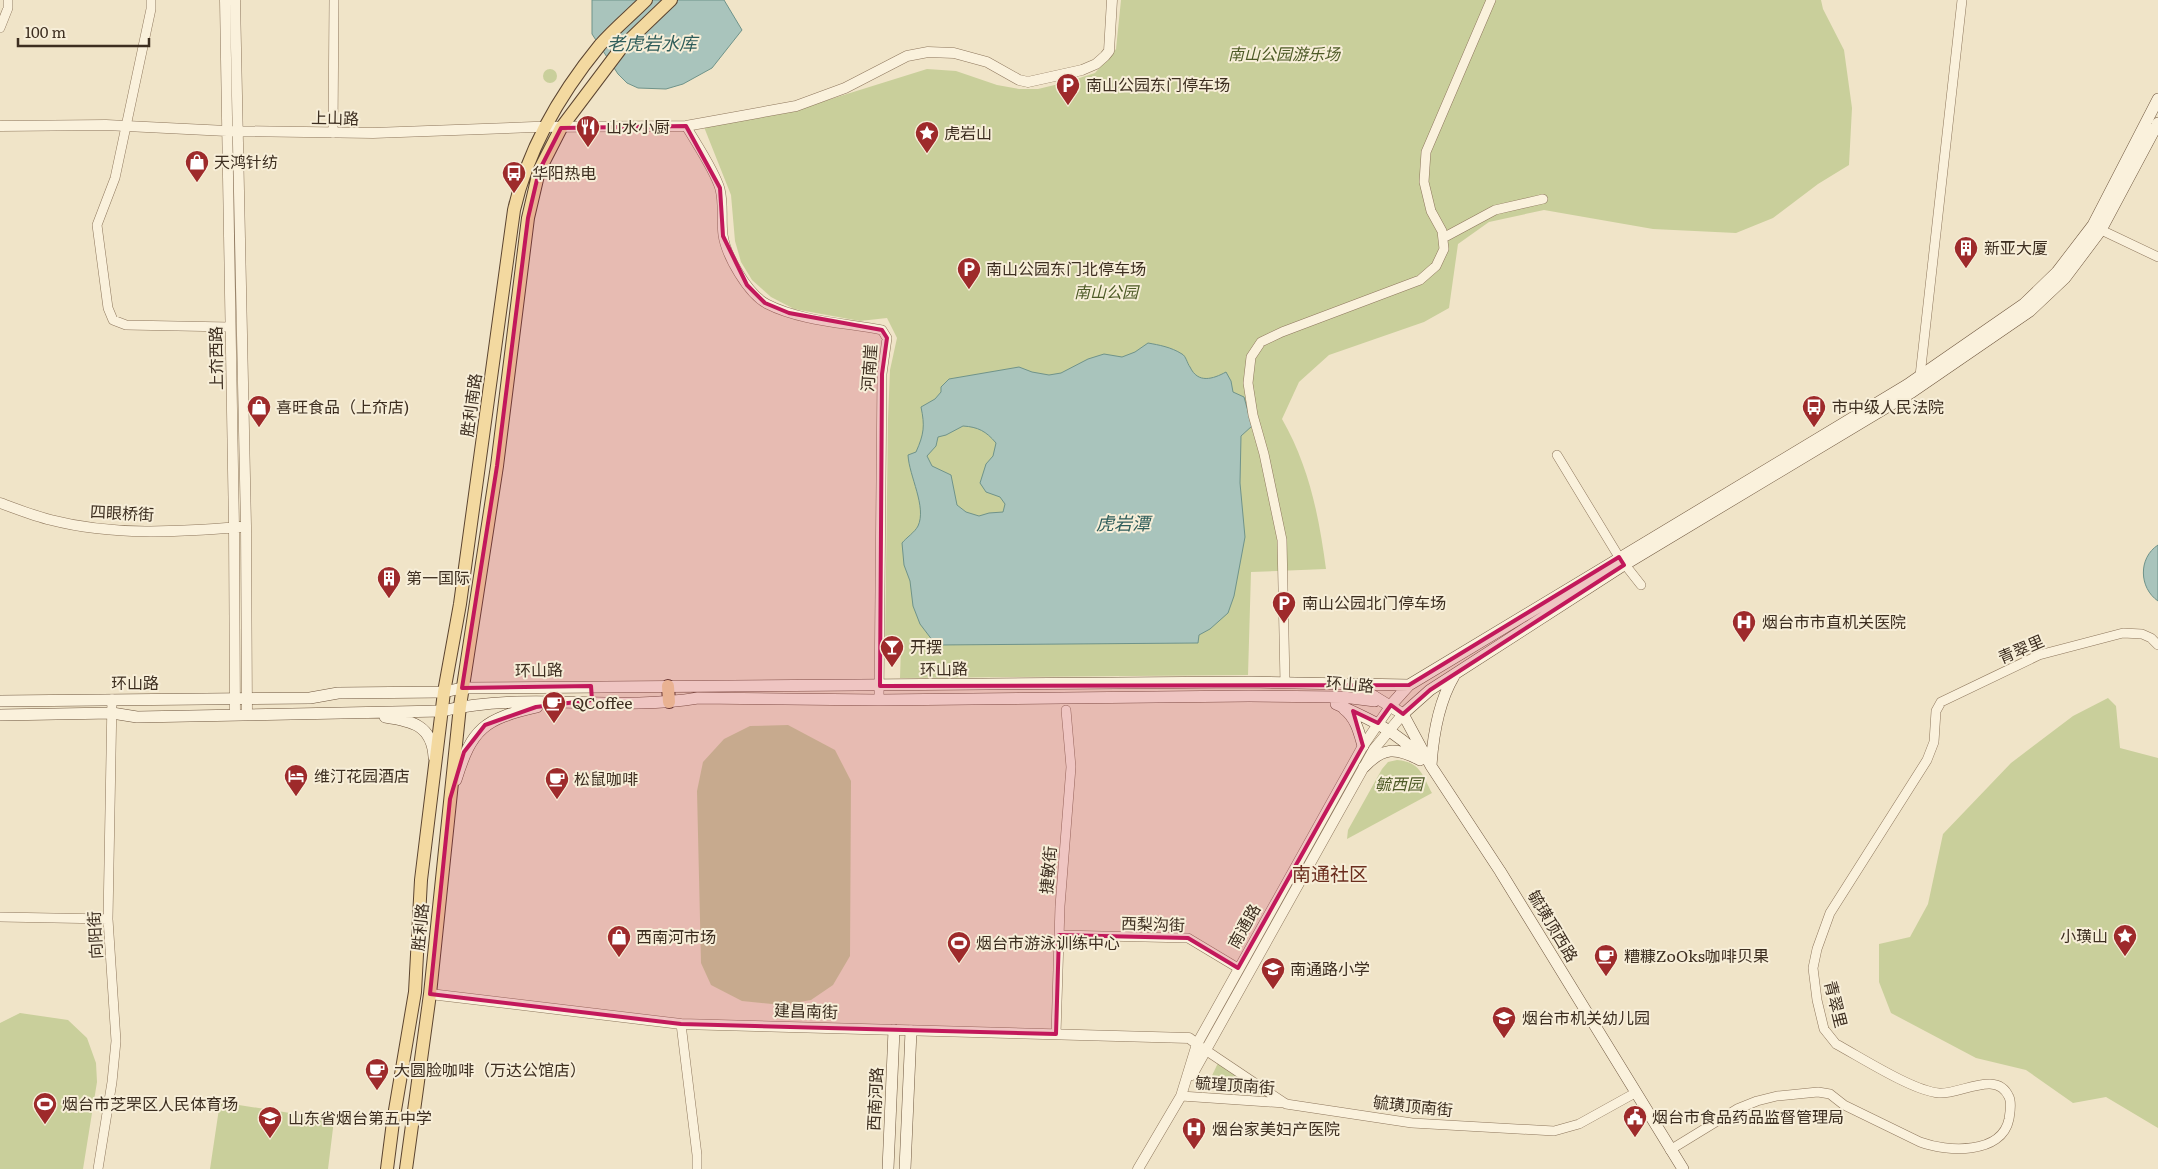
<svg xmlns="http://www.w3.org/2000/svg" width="2158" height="1169" font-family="Literata,'Noto Sans SC',serif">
<rect width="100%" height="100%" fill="#f0e4c8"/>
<!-- green -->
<path fill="#c9cf9b" d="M1121 0H1821L1823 9 1844 50 1852 108 1849 165 1818 184 1773 218 1736 233 1653 229 1544 210 1489 222 1458 244 1449 308 1424 322 1329 355 1299 382 1282 419C1309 466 1319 516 1326 569L1251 572 1248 675 900 678 901 646 885 645 888 419 890 370 897 338 887 318 860 321 794 309 771 297 752 280 741 262 735 241 731 195 704 127 786 113 927 69 956 71 997 85 1019 89H1038L1067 82 1095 73 1116 49Z
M543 76a7 7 0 1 1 14 0a7 7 0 1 1-14 0Z
M2108 698 2116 706 2120 748 2158 758V1128L2106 1097 2073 1103 2026 1070 1976 1058 1891 1013 1879 982V944L1910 937 1928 904 1943 834 2011 763 2073 716Z
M788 725 835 750 851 781 850 956 833 985 811 1000 782 1005 742 1001 711 985 701 963 697 791 703 762 724 739 750 726Z
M1397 760C1420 762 1422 774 1432 793L1347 839 1348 830 1382 769 1388 762Z
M20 1013 68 1020 87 1038 96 1063 97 1082 83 1169H0V1023Z
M1218 1063 1262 1094 1207 1086Z
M220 1102 334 1120 328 1169H210Z"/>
<!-- water -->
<path fill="#a9c4bc" stroke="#6f938a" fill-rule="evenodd" d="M592 0H724L742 30 712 68 683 84 666 89 638 88 627 83 618 74 592 34Z
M1148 343C1159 345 1171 347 1182 354 1186 356 1187 363 1190 367 1198 384 1213 379 1226 372L1231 381 1233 392 1244 397 1252 426 1241 436 1240 483 1245 537 1234 596 1228 613 1210 629 1199 635 1198 643 936 645 920 624 913 606 910 581 904 565 902 543C906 538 915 532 918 526 927 507 909 476 908 455L916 452C924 434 925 426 921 407L935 399 941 392V387L949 379 1019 367 1032 372 1049 375 1061 373 1088 359 1104 354 1122 357 1135 352ZM963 426C978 427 986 431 996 443L993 456 986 464 980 483 986 492 1000 497 1005 504 1003 512 989 513 979 516 966 512 957 505 951 475 932 466 927 456 936 446 938 437 946 435Z
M2158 545V601C2139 588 2138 558 2158 545Z"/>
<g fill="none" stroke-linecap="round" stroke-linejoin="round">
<!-- minor casing -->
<g stroke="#8d765c" stroke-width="10">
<path id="minor" d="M151 0V9L115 178 97 225 108 308 113 320 126 325 230 327
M0 28 8 8V0
M686 126C696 143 715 171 720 189 724 205 721 219 723 235 726 256 748 294 767 304 800 321 846 323 882 330L887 338 882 374 879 700
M333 133 334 0
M2097 228 2158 257
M1443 238 1495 210 1543 199
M1922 379 1920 376 1962 0
M1557 455 1619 557 1641 585
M1285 683 1282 540 1264 454 1253 415 1248 383 1251 357 1261 342 1282 332 1420 280 1436 266 1444 249 1442 231 1431 211 1424 182 1426 152 1491 0
M0 917 108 919
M1059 935 1188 938 1238 968
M681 1024 697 1155V1169
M1056 1034 1060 906 1071 767 1066 710
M1201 1047 1286 1104 1412 1123 1554 1131 1579 1124 1635 1093
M1181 1096 1285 1103
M1670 1150 1737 1109 1757 1101 1777 1096 1818 1092 1830 1094 1844 1105 1920 1142C1947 1152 2002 1155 2009 1119 2010 1112 2012 1103 2009 1097 1997 1069 1960 1095 1939 1093 1913 1091 1862 1058 1836 1044L1824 1029 1817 1000 1813 968 1817 949 1830 913 1927 760 1934 742 1936 711 1941 702 2039 655 2123 633 2142 634 2151 638 2158 645
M98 1169 112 1082 116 1041 108 919 112 699"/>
</g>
<!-- tertiary casing -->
<g stroke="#8d765c" stroke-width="11">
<path id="tertiary" d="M225 0 234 527 235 715
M235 0 246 526 247 715
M0 126 106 125 227 131 373 133 534 127 686 126 796 106 845 88 907 56 928 52 954 53 987 62 1019 80 1028 82 1082 70 1096 64 1105 56 1109 51 1112 0
M0 503C17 509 34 516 51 520 113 536 177 532 240 527
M430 994 681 1024 1189 1038 1197 1044
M1192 1075 1374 749 1403 714
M1138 1169 1181 1096 1197 1044 1363 746 1391 705"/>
</g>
<!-- secondary casing -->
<g stroke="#6f573f" stroke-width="12">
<path id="secondary" d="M1353 684 1409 685
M0 701 310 698 338 693 444 692 462 688 1249 682 1347 684 1367 692 1403 714 1431 766 1500 871 1683 1169
M1336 704C1370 719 1396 731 1422 758
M1391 705 1409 685 1907 385 2024 304 2057 272 2093 225 2158 99
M1344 709C1356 718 1359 732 1363 746
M1403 714 1430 690 1624 565 1912 392 2030 311 2065 278 2101 230 2158 123
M0 715 112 713 137 717 442 711C526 691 614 712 698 698L879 700 1249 696 1343 697 1375 701
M385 717C412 721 432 725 434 757
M1431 766C1433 735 1438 703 1454 676
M1364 767C1383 747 1396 747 1420 760
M456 780C472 728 484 719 537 707
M888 1169 894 1030
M905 1169 911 1031"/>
</g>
<!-- primary casing -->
<g stroke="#5b4430" stroke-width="14">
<path id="primary" d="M668 686 669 702
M387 1169 393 1122 415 992 421 880 444 692 460 604 514 210C528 148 560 94 600 45 614 29 631 15 646 0
M406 1169 430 994 460 706 497 466 528 218 539 171 561 128 622 47 671 0"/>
</g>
<!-- minor -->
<use href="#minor" stroke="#faf1dc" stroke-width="9"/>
<!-- tertiary -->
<use href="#tertiary" stroke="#faf1dc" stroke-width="10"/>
<!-- secondary -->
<use href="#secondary" stroke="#faf1dc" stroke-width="11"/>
<!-- primary -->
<use href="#primary" stroke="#f3d9a0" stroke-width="12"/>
</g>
<!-- marked area -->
<path fill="#c2185b" fill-opacity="0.2" stroke="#c2185b" stroke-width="4" stroke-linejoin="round" d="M686 126 720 188 723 236 747 285 765 303 789 313 882 330 887 338 882 374 880 686 1409 685 1619 557 1624 565 1430 690 1403 714 1391 705 1378 723 1353 711 1363 746 1238 968 1188 938 1059 935 1056 1034 681 1024 430 994 450 799 464 752 485 725 536 707 592 700 591 686 462 688 497 466 528 218 539 171 561 128Z"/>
<!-- icons -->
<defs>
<g id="parking-pin" transform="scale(1.25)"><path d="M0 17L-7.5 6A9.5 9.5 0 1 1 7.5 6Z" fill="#9e2a2b" stroke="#f7eed8"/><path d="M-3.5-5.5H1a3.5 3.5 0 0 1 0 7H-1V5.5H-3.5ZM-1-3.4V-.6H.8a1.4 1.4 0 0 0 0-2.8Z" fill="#fff"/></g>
<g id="restaurant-pin" transform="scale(1.25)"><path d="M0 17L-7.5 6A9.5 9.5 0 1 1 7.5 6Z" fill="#9e2a2b" stroke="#f7eed8"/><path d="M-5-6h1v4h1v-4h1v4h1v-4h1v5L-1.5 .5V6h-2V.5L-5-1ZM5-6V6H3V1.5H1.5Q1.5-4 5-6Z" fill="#fff"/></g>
<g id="sight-pin" transform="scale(1.25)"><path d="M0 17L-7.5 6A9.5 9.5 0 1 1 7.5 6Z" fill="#9e2a2b" stroke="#f7eed8"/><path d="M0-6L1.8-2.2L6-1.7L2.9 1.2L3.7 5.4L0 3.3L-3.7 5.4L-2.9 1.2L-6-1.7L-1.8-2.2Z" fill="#fff"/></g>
<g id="shop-pin" transform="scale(1.25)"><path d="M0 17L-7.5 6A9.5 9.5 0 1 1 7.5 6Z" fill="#9e2a2b" stroke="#f7eed8"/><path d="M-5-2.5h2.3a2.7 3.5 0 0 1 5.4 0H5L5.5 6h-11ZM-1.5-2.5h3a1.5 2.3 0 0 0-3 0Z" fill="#fff"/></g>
<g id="bus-pin" transform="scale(1.25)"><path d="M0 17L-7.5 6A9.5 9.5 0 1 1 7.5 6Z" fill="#9e2a2b" stroke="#f7eed8"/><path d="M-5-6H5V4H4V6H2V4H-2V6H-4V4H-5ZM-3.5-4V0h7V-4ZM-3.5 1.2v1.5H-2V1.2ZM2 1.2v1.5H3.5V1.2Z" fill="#fff"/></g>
<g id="building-pin" transform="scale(1.25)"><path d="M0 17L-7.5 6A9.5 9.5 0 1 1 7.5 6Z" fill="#9e2a2b" stroke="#f7eed8"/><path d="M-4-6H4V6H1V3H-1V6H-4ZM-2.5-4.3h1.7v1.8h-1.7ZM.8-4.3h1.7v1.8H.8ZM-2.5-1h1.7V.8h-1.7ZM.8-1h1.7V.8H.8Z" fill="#fff"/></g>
<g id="hospital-pin" transform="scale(1.25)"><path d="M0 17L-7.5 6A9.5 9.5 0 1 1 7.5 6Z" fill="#9e2a2b" stroke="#f7eed8"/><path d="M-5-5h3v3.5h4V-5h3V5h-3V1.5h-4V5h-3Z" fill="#fff"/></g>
<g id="bar-pin" transform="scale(1.25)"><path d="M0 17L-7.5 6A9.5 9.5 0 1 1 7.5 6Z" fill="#9e2a2b" stroke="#f7eed8"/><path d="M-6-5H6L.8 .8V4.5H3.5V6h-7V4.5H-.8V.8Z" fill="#fff"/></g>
<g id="cafe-pin" transform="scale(1.25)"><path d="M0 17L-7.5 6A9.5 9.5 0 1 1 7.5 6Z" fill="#9e2a2b" stroke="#f7eed8"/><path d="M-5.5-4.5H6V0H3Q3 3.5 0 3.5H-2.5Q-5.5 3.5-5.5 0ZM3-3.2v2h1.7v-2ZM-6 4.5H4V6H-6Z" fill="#fff"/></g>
<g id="hotel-pin" transform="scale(1.25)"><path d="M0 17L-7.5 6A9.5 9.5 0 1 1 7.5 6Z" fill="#9e2a2b" stroke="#f7eed8"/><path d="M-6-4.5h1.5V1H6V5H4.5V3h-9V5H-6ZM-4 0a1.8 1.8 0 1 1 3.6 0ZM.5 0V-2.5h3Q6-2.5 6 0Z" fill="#fff"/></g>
<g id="stadium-pin" transform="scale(1.25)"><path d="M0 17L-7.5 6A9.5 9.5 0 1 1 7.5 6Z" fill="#9e2a2b" stroke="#f7eed8"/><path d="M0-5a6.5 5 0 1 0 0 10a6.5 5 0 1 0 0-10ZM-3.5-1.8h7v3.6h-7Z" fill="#fff"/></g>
<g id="school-pin" transform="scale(1.25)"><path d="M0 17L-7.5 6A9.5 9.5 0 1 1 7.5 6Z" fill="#9e2a2b" stroke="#f7eed8"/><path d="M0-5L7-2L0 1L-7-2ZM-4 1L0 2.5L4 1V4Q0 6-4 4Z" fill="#fff"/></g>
<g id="civic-pin" transform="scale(1.25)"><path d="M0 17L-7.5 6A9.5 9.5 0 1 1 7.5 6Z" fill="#9e2a2b" stroke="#f7eed8"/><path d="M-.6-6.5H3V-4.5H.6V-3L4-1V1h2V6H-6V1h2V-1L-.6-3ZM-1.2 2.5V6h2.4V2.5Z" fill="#fff"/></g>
</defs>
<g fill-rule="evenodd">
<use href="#parking-pin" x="1068" y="85"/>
<use href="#restaurant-pin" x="588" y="127"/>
<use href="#sight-pin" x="927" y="133"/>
<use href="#shop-pin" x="197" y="162"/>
<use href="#bus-pin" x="514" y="173"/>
<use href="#building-pin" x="1966" y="248"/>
<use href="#parking-pin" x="969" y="269"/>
<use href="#shop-pin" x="259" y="407"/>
<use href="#bus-pin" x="1814" y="407"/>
<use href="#building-pin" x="389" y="578"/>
<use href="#parking-pin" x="1284" y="603"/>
<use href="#hospital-pin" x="1744" y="622"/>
<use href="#bar-pin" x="892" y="647"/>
<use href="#cafe-pin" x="554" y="703"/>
<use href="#hotel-pin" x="296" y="776"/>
<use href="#cafe-pin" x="557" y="779"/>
<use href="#sight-pin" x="2125" y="936"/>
<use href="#shop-pin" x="619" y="937"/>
<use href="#stadium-pin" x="959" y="943"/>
<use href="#cafe-pin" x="1606" y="956"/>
<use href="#school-pin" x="1273" y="969"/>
<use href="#school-pin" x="1504" y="1018"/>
<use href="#cafe-pin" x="377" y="1070"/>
<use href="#stadium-pin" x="45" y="1104"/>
<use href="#civic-pin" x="1635" y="1117"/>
<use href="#school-pin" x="270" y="1118"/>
<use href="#hospital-pin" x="1194" y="1129"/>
</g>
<g text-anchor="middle" stroke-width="4" stroke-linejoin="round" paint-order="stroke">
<!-- park labels -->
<g font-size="16" font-style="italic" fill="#4d5a26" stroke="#f7eed8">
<text x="1284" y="60">南山公园游乐场</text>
<text x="1106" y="298">南山公园</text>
<text x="1399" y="790">毓西园</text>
</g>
<!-- poi labels -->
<g font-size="16" fill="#3d2e20" stroke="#f7eed8" text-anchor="start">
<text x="1086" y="91">南山公园东门停车场</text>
<text x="606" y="133">山水小厨</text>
<text x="944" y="139">虎岩山</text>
<text x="214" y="168">天鸿针纺</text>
<text x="532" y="179">华阳热电</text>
<text x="1984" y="254">新亚大厦</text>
<text x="986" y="275">南山公园东门北停车场</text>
<text x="276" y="413">喜旺食品（上夼店)</text>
<text x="1832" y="413">市中级人民法院</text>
<text x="406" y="584">第一国际</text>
<text x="1302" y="609">南山公园北门停车场</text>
<text x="1762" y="628">烟台市市直机关医院</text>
<text x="910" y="653">开摆</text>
<text x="572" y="709">QCoffee</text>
<text x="314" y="782">维汀花园酒店</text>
<text x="574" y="785">松鼠咖啡</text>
<text x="2108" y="942" text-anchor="end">小璜山</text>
<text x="636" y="943">西南河市场</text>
<text x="976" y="949">烟台市游泳训练中心</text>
<text x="1624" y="962">糟糠ZoOks咖啡贝果</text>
<text x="1290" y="975">南通路小学</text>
<text x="1522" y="1024">烟台市机关幼儿园</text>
<text x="394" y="1076">大圆脸咖啡（万达公馆店）</text>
<text x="62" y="1110">烟台市芝罘区人民体育场</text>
<text x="1652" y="1123">烟台市食品药品监督管理局</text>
<text x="288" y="1124">山东省烟台第五中学</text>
<text x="1212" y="1135">烟台家美妇产医院</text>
</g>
<!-- street labels -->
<g font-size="16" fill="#3d2e20" stroke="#f7eed8">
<text transform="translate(335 118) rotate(1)" y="6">上山路</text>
<text transform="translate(216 358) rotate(-91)" y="6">上夼西路</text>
<text transform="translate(869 368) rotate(-86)" y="6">河南崖</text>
<text transform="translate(471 405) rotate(-82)" y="6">胜利南路</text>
<text transform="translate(122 513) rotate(3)" y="6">四眼桥街</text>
<text transform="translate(2021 649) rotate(-23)" y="6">青翠里</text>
<text transform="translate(944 669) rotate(-1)" y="6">环山路</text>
<text transform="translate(539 670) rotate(-1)" y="6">环山路</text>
<text x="135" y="689">环山路</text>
<text transform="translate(1350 684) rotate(5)" y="6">环山路</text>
<text transform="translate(1048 870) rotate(-85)" y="6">捷敏街</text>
<text transform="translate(1153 924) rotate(2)" y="6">西梨沟街</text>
<text transform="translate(1244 926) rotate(-61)" y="6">南通路</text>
<text transform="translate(1553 926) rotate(59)" y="6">毓璜顶西路</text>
<text transform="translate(420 927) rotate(-84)" y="6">胜利路</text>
<text transform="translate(95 935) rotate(-93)" y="6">向阳街</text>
<text transform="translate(1836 1004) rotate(76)" y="6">青翠里</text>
<text transform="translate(806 1011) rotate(2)" y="6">建昌南街</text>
<text transform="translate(1235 1085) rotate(4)" y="6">毓瑝顶南街</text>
<text transform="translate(875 1099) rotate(-87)" y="6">西南河路</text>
<text transform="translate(1413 1106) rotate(6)" y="6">毓璜顶南街</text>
</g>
<!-- water labels -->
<g font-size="18" font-style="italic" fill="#2f5d5a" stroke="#f7eed8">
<text x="652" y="50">老虎岩水库</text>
<text x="1123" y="530">虎岩潭</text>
</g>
<!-- quarter labels -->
<g font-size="19" fill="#6b2e1e" stroke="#f7eed8">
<text x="1330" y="881">南通社区</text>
</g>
</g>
<!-- scale -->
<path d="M18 38v8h131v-8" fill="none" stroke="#3d2e20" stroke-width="2.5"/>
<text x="25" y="38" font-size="15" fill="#3d2e20" stroke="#f7eed8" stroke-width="4" paint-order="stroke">100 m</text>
</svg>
